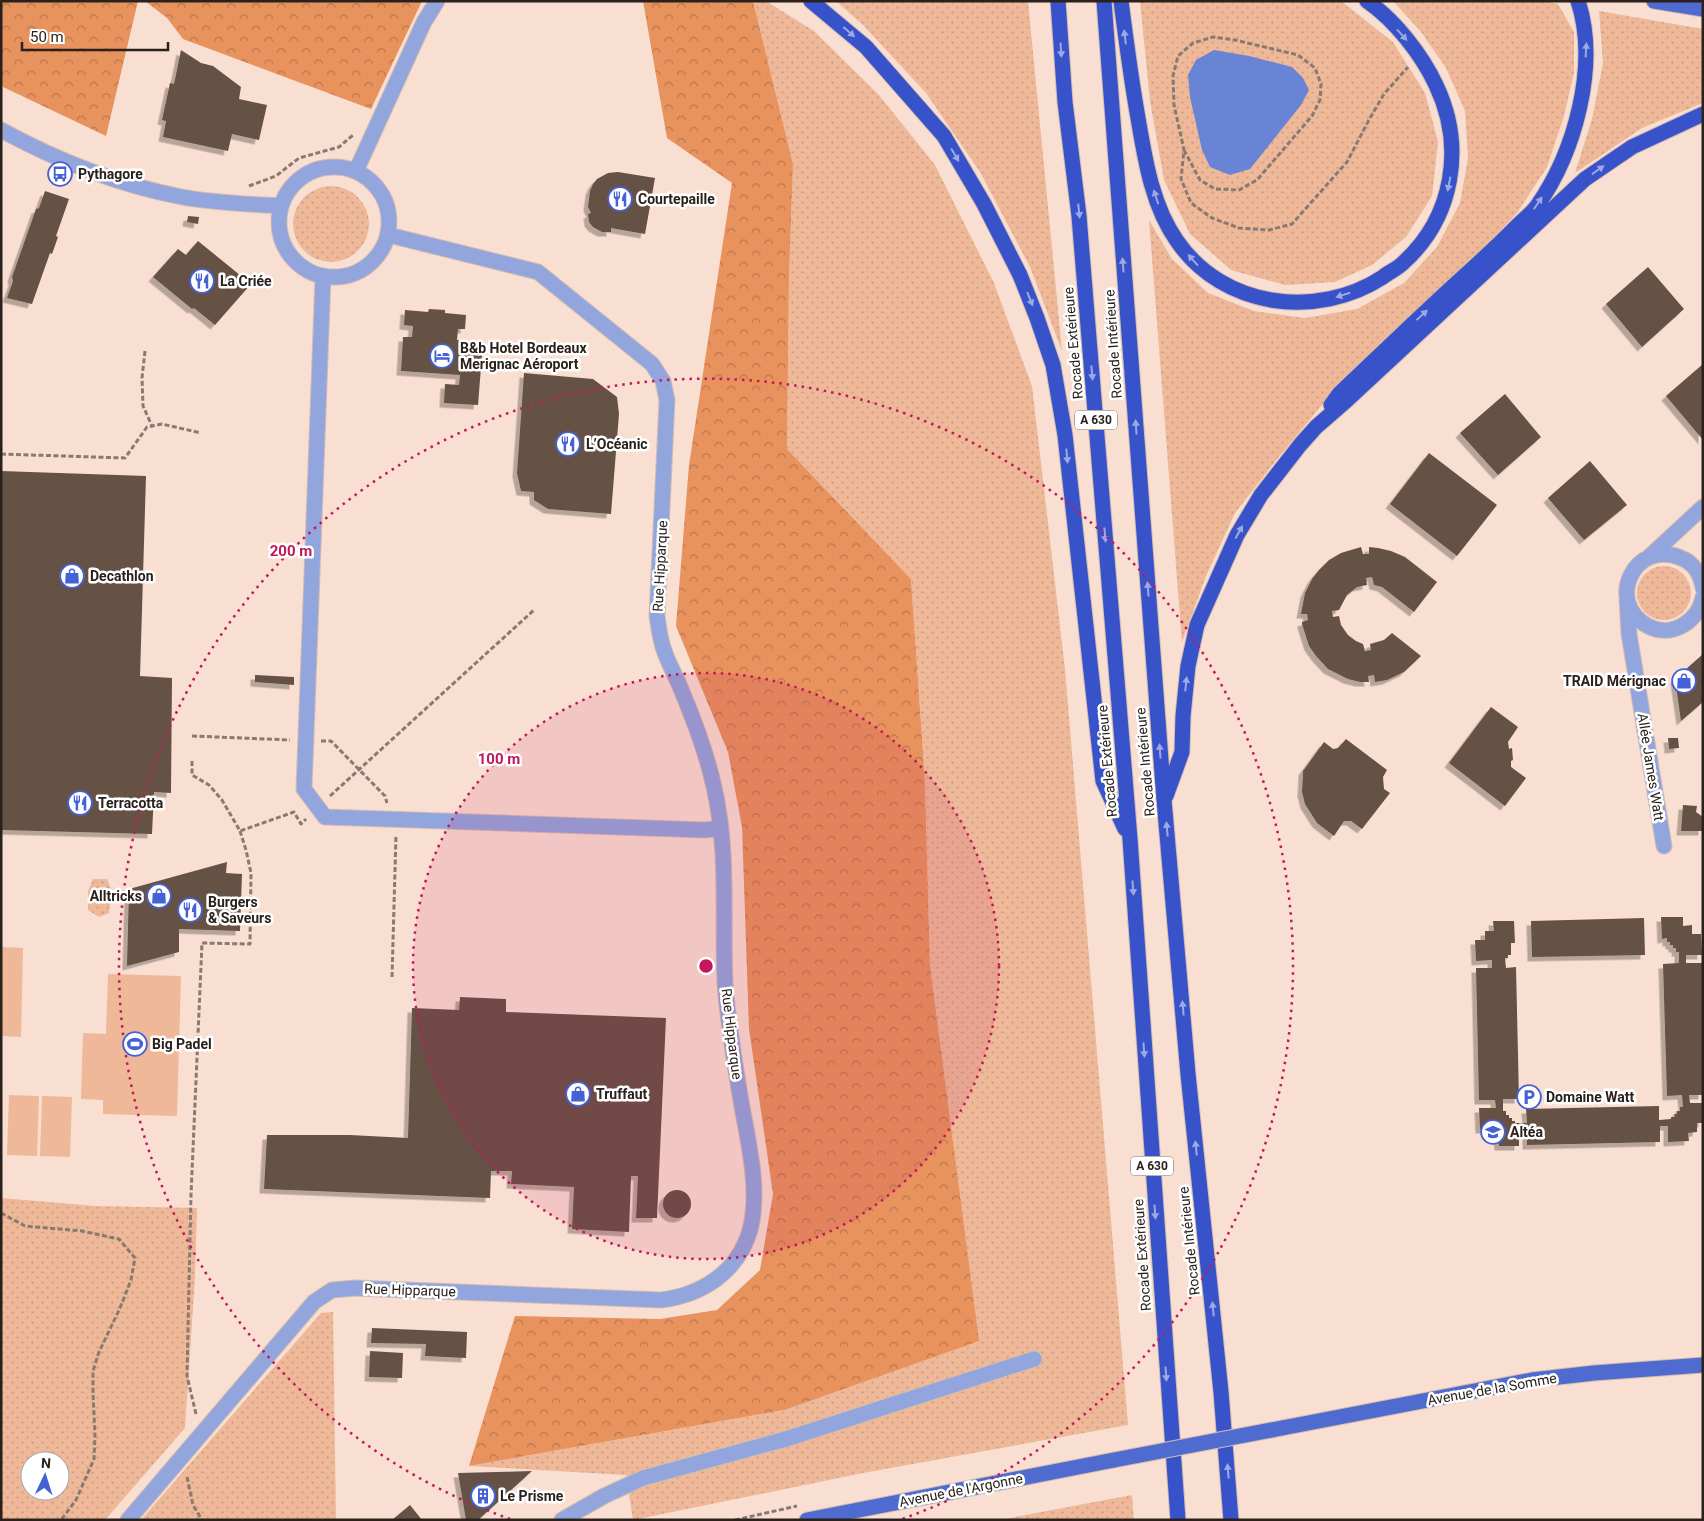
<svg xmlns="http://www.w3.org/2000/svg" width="1704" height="1521" font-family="Roboto,sans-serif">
<defs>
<pattern id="grass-dots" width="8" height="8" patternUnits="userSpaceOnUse" patternTransform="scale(1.25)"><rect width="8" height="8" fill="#eeb899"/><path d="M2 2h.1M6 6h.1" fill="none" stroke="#cc9e83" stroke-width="1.8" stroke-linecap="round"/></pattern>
<pattern id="forest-crowns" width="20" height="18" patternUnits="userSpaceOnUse" patternTransform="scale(1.25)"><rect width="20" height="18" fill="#e8925e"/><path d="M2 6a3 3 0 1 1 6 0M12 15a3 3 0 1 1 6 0" fill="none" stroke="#bc774d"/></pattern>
<filter id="shadow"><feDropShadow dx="-4.5" dy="4.5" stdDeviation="0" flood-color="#0004"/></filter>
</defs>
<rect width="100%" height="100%" fill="#f9dfd1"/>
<!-- grass -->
<path fill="url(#grass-dots)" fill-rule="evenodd" d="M753 1H766L814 31 879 95 935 165 994 283 1032 386 1065 669 1128 1425 863 1473 633 1520 626 1475 469 1466 784 1410 930 966 925 781 911 579 787 449 789 278 793 164Z
M836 1H1028L1062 351 1030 267 980 172 926 93 863 25Z
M1140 1H1341L1393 42 1425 93 1438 142 1432 196 1406 237 1372 265 1335 282 1285 285 1231 270 1190 234 1164 180 1150 101Z
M1393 1H1544L1558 4 1574 32V73L1564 116 1547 167 1517 213 1460 273 1321 406 1277 459 1235 513 1206 576 1182 642 1149 220 1172 259 1208 293 1254 311 1305 318 1357 309 1404 283 1437 247 1460 203 1468 158 1465 111 1446 68 1421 32Z
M1599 11 1703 29V103L1642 128 1575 173 1592 119 1603 63Z
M293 224a38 38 0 1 1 76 0a38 38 0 1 1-76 0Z
M1637 593a27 27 0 1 1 54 0a27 27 0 1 1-54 0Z
M93 879H107L112 891 109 913 99 917 88 910V891Z
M1 1198 95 1206 197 1208 195 1277 185 1428 105 1520H1ZM30 1461H60V1491H30Z
M333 1312 336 1520H141L321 1313Z
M1132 1495 1134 1520H999Z"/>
<!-- forest -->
<path fill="url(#forest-crowns)" d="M1 1H138L106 136 1 86Z
M145 1H422L371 109 183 39 167 18Z
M643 1H753L793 164 789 278 787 449 911 579 925 781 930 966 979 1341 784 1410 469 1466 515 1316 660 1319 717 1310 760 1270 773 1194 749 1029 742 827 728 752 676 626 689 465 732 183 667 138Z"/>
<!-- garden -->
<path fill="#eeb899" d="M1 947 23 948 21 1037 1 1036Z
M108 974 181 976 177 1116 103 1114V1100L81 1099 83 1033 106 1034Z
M9 1095 39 1096 37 1156 7 1155Z
M42 1096 72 1097 70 1157 40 1156Z"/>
<!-- water -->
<path fill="#6984d4" d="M1214 50 1249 56 1292 67 1303 78 1309 90 1301 105 1250 169 1230 175 1210 167 1202 150 1190 97 1188 75 1196 60Z"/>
<!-- building -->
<path fill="#665145" filter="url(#shadow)" d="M181 50 201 63 213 66 241 87 239 99 267 105 259 140 232 134 228 151 163 137 166 121 162 120 170 83 174 84Z
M618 172 655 178 645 234 611 228V232H602L593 227 589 222 588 214 591 213 588 207 590 191 593 184 597 179 608 173Z
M45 191 69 199 56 236 58 237 52 254 50 253 32 304 7 298 13 281 12 277 36 209 39 208Z
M188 216 199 217 198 224 187 222Z
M198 241 251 284 215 325 194 308 192 309 153 277 178 249 186 255Z
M1648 267 1684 309 1642 347 1606 304Z
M429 309 445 310V313L466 315 465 329H458L457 340 483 342 478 405 444 403 445 384 459 385 460 375 401 371 403 337H412L413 326 404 325 405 310 428 312Z
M1703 364V440L1666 396Z
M524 373 593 379 617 397 619 414 611 514 548 509 534 500V492L521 491 517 473Z
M1505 394 1541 437 1498 475 1460 433Z
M1429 453 1497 505 1457 556 1390 504Z
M1590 461 1627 505 1584 540 1548 498Z
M1 471 146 476 140 676 172 678 171 793 154 792 152 834 1 830Z
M1361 547 1363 554H1369V547L1378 548 1391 551 1405 557 1437 582 1414 612 1382 587 1374 585 1372 577 1366 578 1367 585 1357 587 1347 595 1339 610 1332 611 1333 617 1339 616 1341 625 1348 635 1356 641 1363 644 1365 651 1371 650 1370 644 1384 640 1392 633 1421 656 1404 672 1387 680 1375 682 1374 675 1368 676 1369 682H1360L1348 679 1328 669 1316 656 1309 646 1302 624V622L1308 620 1307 614H1301L1305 593 1312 579 1319 570 1329 560 1341 553Z
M1703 654V702L1681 721 1675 679Z
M255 675 294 677V685L255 682Z
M1491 707 1518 727 1508 742 1509 749 1512 748 1513 760 1511 761V767L1526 778 1505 806 1449 763Z
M1668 738H1678L1679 748 1669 749Z
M1346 739 1387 770 1383 777 1384 789 1390 793 1362 829 1351 821H1344L1334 836 1317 823 1305 804 1302 792 1303 775V771L1324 742 1333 749 1338 748Z
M1683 805 1697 806 1696 812 1703 817V831H1681Z
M227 862 226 873 242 874 240 931 179 929V952L127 966 129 889Z
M1661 917H1683V926L1692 925V934H1701L1702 955H1686V963H1702L1703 1095H1689L1690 1103H1703V1123H1697V1132L1688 1133 1689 1141 1668 1142V1126H1660V1142L1527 1145V1128L1519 1129V1146H1499L1498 1136H1490L1489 1129H1480L1479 1108H1496L1495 1100H1479L1476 968H1492V960L1476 961 1475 940H1485V931H1494L1493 921H1514L1515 943H1511V955H1508V958H1505L1506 968 1516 967 1519 1099H1503V1111H1506V1115H1509V1118H1512V1121H1515V1123H1527L1526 1109 1659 1106V1120L1671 1119V1117H1675L1674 1114H1677V1111H1680V1107H1683L1682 1095 1667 1096 1663 964 1679 963V952H1676V948H1673V945H1670V942H1667V938L1662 939Z
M1644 918 1645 955 1532 957 1531 921Z
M460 997 506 999V1012L666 1018 657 1218H636L638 1176H631L629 1232 572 1229 574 1187 511 1184 512 1171H491L490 1198 264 1189 267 1135H350L408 1138 412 1008 459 1010Z
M663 1204a14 14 0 1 1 28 0a14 14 0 1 1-28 0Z
M372 1328 467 1332 466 1358 425 1356 426 1344 371 1343Z
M370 1351 403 1353 402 1378 369 1377Z
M532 1471 478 1520H466L458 1473Z
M410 1505 422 1520H392Z"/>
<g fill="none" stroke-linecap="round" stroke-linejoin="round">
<!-- minor casing -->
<g stroke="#d4bdb0" stroke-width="17">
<path id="minor" d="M1 130C58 161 119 185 182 197 214 203 248 204 281 206
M279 222a55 55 0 1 1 110 0a55 55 0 1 1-110 0Z
M356 171 424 22 437 1
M323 277 304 789 325 817 705 830 721 828
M1649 557 1703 507
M1703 588C1701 575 1694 563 1681 558 1635 538 1604 602 1648 626 1671 639 1699 621 1703 597
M1627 598 1629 634 1664 846
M128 1520 314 1302 332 1290 355 1288 661 1300C702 1295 738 1272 750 1230 760 1192 749 1145 742 1107 735 1066 728 1025 725 983 722 918 729 852 714 787 707 755 696 725 683 694 678 680 670 667 665 653 660 641 659 629 657 616L667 400 663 381 652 364 538 272 389 235
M562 1520 604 1496 643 1478 786 1439 1034 1359"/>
</g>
<!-- major casing -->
<g stroke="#d4bdb0" stroke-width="17">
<path id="major" d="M1654 1 1703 9
M1282 1428 1532 1380 1594 1373 1703 1365
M807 1520 1114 1460"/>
</g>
<!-- highway casing -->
<g stroke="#d4bdb0" stroke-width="17">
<path id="highway" d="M811 1 866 47 944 136 984 204 1020 275 1037 318 1053 365 1065 435 1103 781 1125 829
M1058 1 1065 102 1079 216 1130 839 1178 1520
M1104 1 1164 800 1188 1074 1221 1392 1231 1520
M1121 1C1126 40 1131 79 1138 118 1145 159 1152 206 1177 241 1223 308 1317 320 1383 277 1389 272 1397 269 1403 263 1454 217 1465 146 1436 85 1422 55 1395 20 1367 1
M1331 405 1339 394C1380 355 1421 315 1463 277 1482 260 1500 243 1518 225 1524 219 1532 213 1537 206 1575 152 1599 65 1578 1
M1166 796 1182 752 1183 716 1188 666 1197 625 1237 535 1261 495 1300 445 1316 427 1347 400 1585 179 1632 147 1703 114"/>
</g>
<!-- path -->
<path stroke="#8a7970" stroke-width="3" stroke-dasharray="5 2.5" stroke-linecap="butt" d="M1184 150 1200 180 1215 189 1239 190 1257 180 1312 116 1320 100 1321 84 1315 68 1298 55 1235 40 1213 37 1193 43 1178 56 1173 76 1174 105 1184 150 1181 179 1191 203 1212 218 1239 228 1269 230 1292 224 1347 162 1370 118 1384 94 1408 67
M249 186 276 176 299 158 339 147 353 135
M145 351 142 378 143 406 152 426
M1 454 125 458 147 427 162 424 201 433
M192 736 290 740
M321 741H331L385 796 387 803
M192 761V775L209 785 222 800 240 831 294 812 301 824 306 819
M330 796 534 610
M392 977 396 835
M1 1213 25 1226 82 1231 119 1239 135 1258 131 1280 120 1308 99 1352 93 1371V1393L95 1435 94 1459 76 1500 61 1520
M196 1414 187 1376 191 1195 202 943 250 944 251 873 246 850 240 831
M187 1477 193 1505 202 1520
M735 1520 797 1506"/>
<!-- minor -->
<use href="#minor" stroke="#92a6dd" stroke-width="15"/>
<!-- major -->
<use href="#major" stroke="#4f6bcf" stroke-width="15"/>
<!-- highway -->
<use href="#highway" stroke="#3853c9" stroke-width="15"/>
<!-- major-bridge casing -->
<g stroke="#d4bdb0" stroke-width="17" stroke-linecap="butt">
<path id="major-bridge" d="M1114 1460 1282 1428"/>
</g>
<!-- major-bridge -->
<use href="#major-bridge" stroke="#4f6bcf" stroke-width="15"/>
</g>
<!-- one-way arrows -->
<defs><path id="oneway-solid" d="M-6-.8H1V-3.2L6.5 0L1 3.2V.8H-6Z" transform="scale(1.25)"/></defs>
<g fill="#9ca9e4">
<use href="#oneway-solid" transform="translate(849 32) rotate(41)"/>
<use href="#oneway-solid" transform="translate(1402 35) rotate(48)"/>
<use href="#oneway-solid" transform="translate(1125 37) rotate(-97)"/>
<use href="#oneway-solid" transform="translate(1061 50) rotate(86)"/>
<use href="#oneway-solid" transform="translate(1586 50) rotate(-87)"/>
<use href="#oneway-solid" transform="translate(955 155) rotate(59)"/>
<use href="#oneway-solid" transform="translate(1598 170) rotate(-35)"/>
<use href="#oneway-solid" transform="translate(1449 184) rotate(101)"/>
<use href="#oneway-solid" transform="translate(1156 197) rotate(-108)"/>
<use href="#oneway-solid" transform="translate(1538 203) rotate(-56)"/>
<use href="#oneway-solid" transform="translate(1079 211) rotate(84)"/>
<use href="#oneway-solid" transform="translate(1193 260) rotate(-131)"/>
<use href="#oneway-solid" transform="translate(1123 265) rotate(-94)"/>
<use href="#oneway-solid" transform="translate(1343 295) rotate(163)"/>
<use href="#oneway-solid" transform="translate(1030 299) rotate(68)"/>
<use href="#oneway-solid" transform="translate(1422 315) rotate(-43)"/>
<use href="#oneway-solid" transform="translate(1092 373) rotate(85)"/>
<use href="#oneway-solid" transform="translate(1136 427) rotate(-94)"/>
<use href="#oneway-solid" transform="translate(1067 456) rotate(84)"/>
<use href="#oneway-solid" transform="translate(1239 532) rotate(-61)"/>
<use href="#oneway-solid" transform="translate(1105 535) rotate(85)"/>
<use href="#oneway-solid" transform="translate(1148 589) rotate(-94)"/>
<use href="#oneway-solid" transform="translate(1186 684) rotate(-84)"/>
<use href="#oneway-solid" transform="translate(1160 751) rotate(-94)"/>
<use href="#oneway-solid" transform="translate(1167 829) rotate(-95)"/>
<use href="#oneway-solid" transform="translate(1133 888) rotate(86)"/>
<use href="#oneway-solid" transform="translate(1183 1008) rotate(-95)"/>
<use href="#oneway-solid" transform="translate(1144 1050) rotate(86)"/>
<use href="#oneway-solid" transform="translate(1196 1148) rotate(-96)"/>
<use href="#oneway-solid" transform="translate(1155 1212) rotate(86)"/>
<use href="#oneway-solid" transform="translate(1213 1309) rotate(-96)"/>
<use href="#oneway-solid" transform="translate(1166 1374) rotate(86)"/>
<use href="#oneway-solid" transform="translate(1228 1471) rotate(-95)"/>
</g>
<!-- distance rings -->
<circle cx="706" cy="966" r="293" fill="#c2185b" fill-opacity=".12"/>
<g fill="none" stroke="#c2185b" stroke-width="2.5" stroke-dasharray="2.5 5">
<circle cx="706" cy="966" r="293"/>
<path d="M510 1519A587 587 0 1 1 902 1519"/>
</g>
<!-- icons -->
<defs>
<g id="bus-ring" transform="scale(1.25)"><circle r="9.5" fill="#fff" stroke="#4462d5" stroke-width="1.5"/><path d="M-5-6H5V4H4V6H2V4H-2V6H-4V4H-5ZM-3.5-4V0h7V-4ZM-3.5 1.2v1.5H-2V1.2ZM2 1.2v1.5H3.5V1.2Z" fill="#4462d5"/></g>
<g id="restaurant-ring" transform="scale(1.25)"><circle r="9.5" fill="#fff" stroke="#4462d5" stroke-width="1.5"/><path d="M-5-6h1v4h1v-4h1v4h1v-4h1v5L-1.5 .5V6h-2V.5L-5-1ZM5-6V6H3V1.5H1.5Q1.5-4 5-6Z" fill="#4462d5"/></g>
<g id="hotel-ring" transform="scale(1.25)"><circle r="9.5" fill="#fff" stroke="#4462d5" stroke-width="1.5"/><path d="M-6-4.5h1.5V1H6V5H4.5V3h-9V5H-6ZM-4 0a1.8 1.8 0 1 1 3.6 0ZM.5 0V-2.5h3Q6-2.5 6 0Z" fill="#4462d5"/></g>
<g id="shop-ring" transform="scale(1.25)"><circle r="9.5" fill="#fff" stroke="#4462d5" stroke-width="1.5"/><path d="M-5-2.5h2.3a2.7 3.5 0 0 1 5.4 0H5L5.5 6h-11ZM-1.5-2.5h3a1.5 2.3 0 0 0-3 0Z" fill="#4462d5"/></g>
<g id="stadium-ring" transform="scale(1.25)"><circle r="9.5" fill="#fff" stroke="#4462d5" stroke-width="1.5"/><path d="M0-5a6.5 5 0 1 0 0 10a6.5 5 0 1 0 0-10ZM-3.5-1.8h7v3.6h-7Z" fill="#4462d5"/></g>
<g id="parking-ring" transform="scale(1.25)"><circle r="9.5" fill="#fff" stroke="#4462d5" stroke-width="1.5"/><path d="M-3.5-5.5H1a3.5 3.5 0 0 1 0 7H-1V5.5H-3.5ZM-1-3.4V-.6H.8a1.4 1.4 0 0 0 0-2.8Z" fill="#4462d5"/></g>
<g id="university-ring" transform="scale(1.25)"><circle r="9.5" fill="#fff" stroke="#4462d5" stroke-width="1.5"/><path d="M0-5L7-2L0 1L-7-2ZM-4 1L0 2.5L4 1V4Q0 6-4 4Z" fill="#4462d5"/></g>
<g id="building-ring" transform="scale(1.25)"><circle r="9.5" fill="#fff" stroke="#4462d5" stroke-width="1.5"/><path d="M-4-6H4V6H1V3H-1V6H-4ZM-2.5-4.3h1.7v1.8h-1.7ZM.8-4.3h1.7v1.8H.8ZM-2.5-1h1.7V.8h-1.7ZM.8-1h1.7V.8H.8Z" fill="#4462d5"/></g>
</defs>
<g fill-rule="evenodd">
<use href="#bus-ring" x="60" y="174"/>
<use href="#restaurant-ring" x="620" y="199"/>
<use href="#restaurant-ring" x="202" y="281"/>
<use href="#hotel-ring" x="442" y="356"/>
<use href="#restaurant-ring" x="568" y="444"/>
<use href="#shop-ring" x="72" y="576"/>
<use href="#shop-ring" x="1684" y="681"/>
<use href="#restaurant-ring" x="80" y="803"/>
<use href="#shop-ring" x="159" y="896"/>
<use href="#restaurant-ring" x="190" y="910"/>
<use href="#stadium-ring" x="135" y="1044"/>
<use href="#shop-ring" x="578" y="1094"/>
<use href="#parking-ring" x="1529" y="1097"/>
<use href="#university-ring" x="1493" y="1132"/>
<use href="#building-ring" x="483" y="1496"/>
</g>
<g text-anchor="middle" stroke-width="5" stroke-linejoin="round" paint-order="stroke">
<!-- shield labels -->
<g fill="#fff" stroke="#6a6460" stroke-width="1">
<rect x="1075" y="410.5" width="42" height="19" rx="4"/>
<rect x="1131" y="1156.5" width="42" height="19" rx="4"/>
</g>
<g font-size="12" font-weight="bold" fill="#2a211c">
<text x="1096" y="424">A 630</text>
<text x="1152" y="1170">A 630</text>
</g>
<!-- poi labels -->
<g font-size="14" font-weight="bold" fill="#2a211c" stroke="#fff" text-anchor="start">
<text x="78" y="179">Pythagore</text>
<text x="638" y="204">Courtepaille</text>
<text x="220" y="286">La Criée</text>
<text x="460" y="353">B&amp;b Hotel Bordeaux<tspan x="460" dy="16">Merignac Aéroport</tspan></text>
<text x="586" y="449">L’Océanic</text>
<text x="90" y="581">Decathlon</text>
<text x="1666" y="686" text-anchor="end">TRAID Mérignac</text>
<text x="98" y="808">Terracotta</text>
<text x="142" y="901" text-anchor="end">Alltricks</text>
<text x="208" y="907">Burgers<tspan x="208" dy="16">&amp; Saveurs</tspan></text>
<text x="152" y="1049">Big Padel</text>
<text x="596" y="1099">Truffaut</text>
<text x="1546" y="1102">Domaine Watt</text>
<text x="1510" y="1137">Altéa</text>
<text x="500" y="1501">Le Prisme</text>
</g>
<!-- street labels -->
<g font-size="14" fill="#2a211c" stroke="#fff">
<text transform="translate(1073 343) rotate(-95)" y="5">Rocade Extérieure</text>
<text transform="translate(1113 344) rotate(-94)" y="5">Rocade Intérieure</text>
<text transform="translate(660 566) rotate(-87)" y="5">Rue Hipparque</text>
<text transform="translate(1107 761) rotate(-95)" y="5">Rocade Extérieure</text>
<text transform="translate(1145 762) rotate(-95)" y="5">Rocade Intérieure</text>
<text transform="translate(1651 767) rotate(81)" y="5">Allée James Watt</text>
<text transform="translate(732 1034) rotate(83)" y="5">Rue Hipparque</text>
<text transform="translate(1189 1241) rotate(-96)" y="5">Rocade Intérieure</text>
<text transform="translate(1142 1255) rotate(-94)" y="5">Rocade Extérieure</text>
<text transform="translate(410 1290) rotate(2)" y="5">Rue Hipparque</text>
<text transform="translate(1492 1389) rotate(-10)" y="5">Avenue de la Somme</text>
<text transform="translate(961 1490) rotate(-11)" y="5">Avenue de l'Argonne</text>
</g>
</g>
<circle cx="706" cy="966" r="8" fill="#c2185b" stroke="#fff" stroke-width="2.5"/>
<g font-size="15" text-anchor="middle" font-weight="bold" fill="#c2185b" stroke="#fff" stroke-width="5" stroke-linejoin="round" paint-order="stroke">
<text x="291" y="556">200 m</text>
<text x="499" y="764">100 m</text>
</g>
<!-- border -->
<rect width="1704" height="1521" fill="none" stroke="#2a211c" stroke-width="5"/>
<!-- north arrow -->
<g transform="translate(45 1476) rotate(4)"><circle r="24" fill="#ffffff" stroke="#aaa6a4"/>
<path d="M0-4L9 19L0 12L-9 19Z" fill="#4462d5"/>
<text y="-8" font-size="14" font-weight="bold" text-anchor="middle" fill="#2a211c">N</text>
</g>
<!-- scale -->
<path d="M22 42v8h146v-8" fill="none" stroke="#2a211c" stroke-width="2.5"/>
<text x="30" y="42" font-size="15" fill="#2a211c" stroke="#ffffff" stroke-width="4" paint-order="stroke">50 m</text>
</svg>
